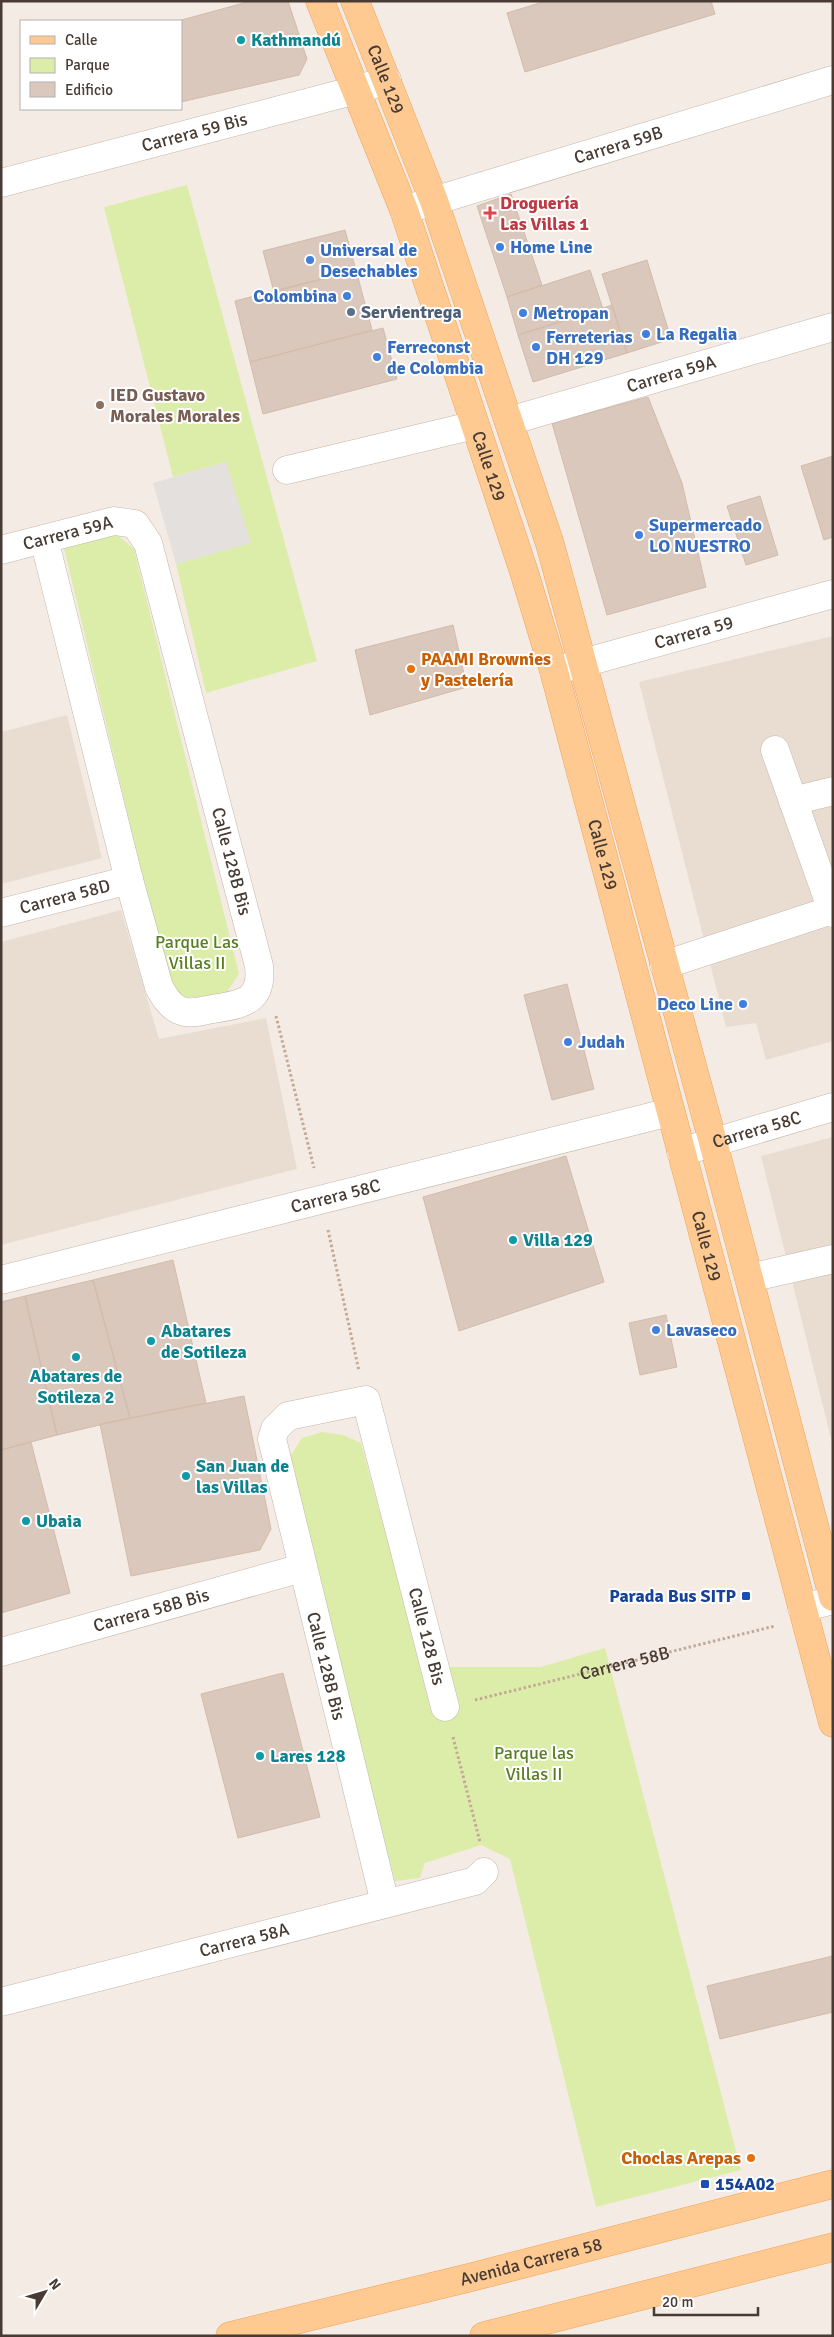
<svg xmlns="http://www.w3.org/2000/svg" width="834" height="2337" font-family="Signika,sans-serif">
<rect width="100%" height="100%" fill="#f4ece4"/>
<!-- residential -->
<path fill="#e9ddd2" d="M833 636V1041L766 1060 756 1023 726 1027 639 682Z
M67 715 102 858 1 884V732Z
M121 910 159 1039 266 1018 297 1169 1 1245V942Z
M833 1137V1447L761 1156Z"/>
<!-- green -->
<path fill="#dceda9" d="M187 185 317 661 206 693 176 564 250 543 226 462 173 477 104 207Z
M114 532 134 549 239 974 227 992 204 997H183L167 979 64 548Z
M322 1432 343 1435 361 1443 422 1667H541L605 1648 741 2170 596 2207 510 1859 481 1845 425 1863 420 1878 395 1881 287 1461 302 1438Z"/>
<!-- parking -->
<path fill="#e4e0dd" d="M226 462 251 543 176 564 153 483Z"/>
<!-- building -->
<path fill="#dac8bc" stroke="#d2bbab" d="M251 1H288L307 59 299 75 181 102V21H178Z
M546 1H711L715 14 525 72 507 13Z
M511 194 542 285 507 297 477 206Z
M345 230 356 270 274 292 263 251Z
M647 260 671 339 627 353 602 274Z
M356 270 372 330 250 362 235 301Z
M590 270 603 309 518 335 507 297Z
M612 305 627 353 533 382 518 335Z
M383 328 397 379 263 414 250 362Z
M648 397 682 483 706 587 607 615 552 423Z
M833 456V537L824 540 801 466Z
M760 496 778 555 746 565 727 506Z
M453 625 467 687 370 715 355 650Z
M567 984 594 1089 552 1100 524 995Z
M566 1156 604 1282 459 1331 423 1197Z
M173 1260 206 1403 130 1418 93 1280Z
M93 1280 130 1418 57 1435 25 1296Z
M25 1296 57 1435 1 1450V1302Z
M666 1315 677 1367 640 1375 629 1323Z
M244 1396 271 1529 260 1550 131 1576 100 1424Z
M31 1442 70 1593 1 1613V1450Z
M283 1673 320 1817 238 1838 201 1694Z
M833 1956V2012L720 2039 707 1986Z"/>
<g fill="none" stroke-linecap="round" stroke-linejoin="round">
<!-- minor casing -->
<g stroke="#c3b5a9" stroke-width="29">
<g id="minor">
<path id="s2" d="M1 183 356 90 387 80"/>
<path id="s3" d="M404 210 833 80"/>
<path id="s4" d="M509 421 833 327"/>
<path d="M287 470 475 425"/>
<path id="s5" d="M1 550 114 521 135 524 148 543 259 966C263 1002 242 1004 213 1009 201 1011 190 1015 179 1010 169 1005 164 996 159 987L129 880 44 539"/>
<path id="s6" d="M554 671 833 594"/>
<path d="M775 750 833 913"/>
<path d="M793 801 833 791"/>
<path id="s7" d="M1 913 129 880"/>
<path d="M664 965 832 910"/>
<path id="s8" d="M681 1152 833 1107"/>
<path d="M749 1278 833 1259"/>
<path id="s9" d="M1 1280 670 1112"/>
<path d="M802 1608 833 1600"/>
<path id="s10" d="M1 1652 302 1568"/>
<path id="s11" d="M385 1903 272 1439 275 1429 288 1416 366 1400 445 1707"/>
<path id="s12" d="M1 2002 475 1881 484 1872"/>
</g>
</g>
<!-- major casing -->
<g stroke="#efa257" stroke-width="29">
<g id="major">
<path id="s13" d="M320 1 404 210 524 572 554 671 833 1723"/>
<path id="s14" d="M355 1 434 201 550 544 713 1142 833 1597"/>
<path id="s15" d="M230 2336 468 2278 833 2184"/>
<path d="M484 2336 833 2247"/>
</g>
</g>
<!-- path -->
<g stroke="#c4aa96" stroke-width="3" stroke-dasharray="2.5 2.5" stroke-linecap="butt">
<path d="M276 1016 314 1168"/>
<path d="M328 1230 359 1371"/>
<path id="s1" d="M475 1700 775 1626"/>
<path d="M453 1737 480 1842"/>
</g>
<!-- minor -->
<use href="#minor" stroke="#fff" stroke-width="28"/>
<!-- major -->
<use href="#major" stroke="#ffca92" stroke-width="28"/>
</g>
<!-- markers -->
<g fill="#0f9aa8" stroke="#fff" stroke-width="2">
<circle cx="241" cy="40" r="5"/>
<circle cx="513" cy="1240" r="5"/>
<circle cx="151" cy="1341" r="5"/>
<circle cx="76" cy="1357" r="5"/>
<circle cx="186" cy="1476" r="5"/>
<circle cx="26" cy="1521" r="5"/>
<circle cx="260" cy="1756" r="5"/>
</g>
<path fill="#e0444e" stroke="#fff" stroke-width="2" d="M487.5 205.5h5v5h5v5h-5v5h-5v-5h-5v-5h5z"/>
<g fill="#3f7fe0" stroke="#fff" stroke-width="2">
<circle cx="500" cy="247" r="5"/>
<circle cx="310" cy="260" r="5"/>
<circle cx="347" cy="296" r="5"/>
<circle cx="523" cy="313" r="5"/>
<circle cx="646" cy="334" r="5"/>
<circle cx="536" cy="347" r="5"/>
<circle cx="377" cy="357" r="5"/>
<circle cx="639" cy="535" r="5"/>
<circle cx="743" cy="1004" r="5"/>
<circle cx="568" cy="1042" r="5"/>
<circle cx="656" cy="1330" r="5"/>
</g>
<circle fill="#5c6f8a" stroke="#fff" stroke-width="2" cx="351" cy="312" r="5"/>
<circle fill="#8d6e63" stroke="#fff" stroke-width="2" cx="100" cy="405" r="5"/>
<g fill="#e8710a" stroke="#fff" stroke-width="2">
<circle cx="411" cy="669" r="5"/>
<circle cx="751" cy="2158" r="5"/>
</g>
<g fill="#1a4fb4" stroke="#fff" stroke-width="2">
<rect x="741" y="1591" width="10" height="10" rx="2.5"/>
<rect x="700" y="2179" width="10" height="10" rx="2.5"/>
</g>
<g text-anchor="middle" stroke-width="4" stroke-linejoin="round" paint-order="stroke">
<!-- culture labels -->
<g font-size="18" font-weight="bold" fill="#0d838f" stroke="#fff" text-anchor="start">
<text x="251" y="46">Kathmandú</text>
<text x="523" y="1246">Villa 129</text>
<text x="161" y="1337">Abatares<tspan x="161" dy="21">de Sotileza</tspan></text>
<text x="76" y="1382" text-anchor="middle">Abatares de<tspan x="76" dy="21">Sotileza 2</tspan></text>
<text x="196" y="1472">San Juan de<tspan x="196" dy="21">las Villas</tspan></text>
<text x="36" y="1527">Ubaia</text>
<text x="270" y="1762">Lares 128</text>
</g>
<!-- street labels -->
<g font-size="18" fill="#473b33" stroke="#fff">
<text dy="6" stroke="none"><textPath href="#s14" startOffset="84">Calle 129</textPath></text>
<text dy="6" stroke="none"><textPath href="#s2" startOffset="200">Carrera 59 Bis</textPath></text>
<text dy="6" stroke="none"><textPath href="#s3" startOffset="224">Carrera 59B</textPath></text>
<text dy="6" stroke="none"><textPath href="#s4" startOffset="169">Carrera 59A</textPath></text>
<text dy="6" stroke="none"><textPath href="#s13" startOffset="495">Calle 129</textPath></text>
<text dy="6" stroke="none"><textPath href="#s5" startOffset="69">Carrera 59A</textPath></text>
<text dy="6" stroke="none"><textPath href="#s6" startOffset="145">Carrera 59</textPath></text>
<text dy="6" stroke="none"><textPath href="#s13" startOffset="900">Calle 129</textPath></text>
<text dy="6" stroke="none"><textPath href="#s5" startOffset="490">Calle 128B Bis</textPath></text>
<text dy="6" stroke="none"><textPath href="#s7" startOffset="66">Carrera 58D</textPath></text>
<text dy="6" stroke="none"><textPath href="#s8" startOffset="79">Carrera 58C</textPath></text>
<text dy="6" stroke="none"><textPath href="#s9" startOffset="345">Carrera 58C</textPath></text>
<text dy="6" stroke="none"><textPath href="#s13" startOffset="1305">Calle 129</textPath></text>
<text dy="6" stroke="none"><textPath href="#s10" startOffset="156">Carrera 58B Bis</textPath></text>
<text dy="6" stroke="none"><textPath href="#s11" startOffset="830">Calle 128 Bis</textPath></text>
<text dy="6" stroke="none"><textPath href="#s1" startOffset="154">Carrera 58B</textPath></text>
<text transform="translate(326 1666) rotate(76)" y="6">Calle 128B Bis</text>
<text dy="6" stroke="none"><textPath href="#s12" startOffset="251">Carrera 58A</textPath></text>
<text dy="6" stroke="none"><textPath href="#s15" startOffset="310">Avenida Carrera 58</textPath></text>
</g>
<!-- health labels -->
<g font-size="18" font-weight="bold" fill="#be3a42" stroke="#fff" text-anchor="start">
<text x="500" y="209">Droguería<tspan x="500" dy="21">Las Villas 1</tspan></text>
</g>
<!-- shop labels -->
<g font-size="18" font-weight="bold" fill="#366cbe" stroke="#fff" text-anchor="start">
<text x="510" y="253">Home Line</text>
<text x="320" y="256">Universal de<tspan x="320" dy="21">Desechables</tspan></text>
<text x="337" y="302" text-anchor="end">Colombina</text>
<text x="533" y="319">Metropan</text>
<text x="656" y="340">La Regalia</text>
<text x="546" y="343">Ferreterias<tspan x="546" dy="21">DH 129</tspan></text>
<text x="387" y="353">Ferreconst<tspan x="387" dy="21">de Colombia</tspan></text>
<text x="649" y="531">Supermercado<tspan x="649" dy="21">LO NUESTRO</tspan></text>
<text x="733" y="1010" text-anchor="end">Deco Line</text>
<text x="578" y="1048">Judah</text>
<text x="666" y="1336">Lavaseco</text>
</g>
<!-- service labels -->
<g font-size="18" font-weight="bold" fill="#4e5e75" stroke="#fff" text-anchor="start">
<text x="361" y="318">Servientrega</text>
</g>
<!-- education labels -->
<g font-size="18" font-weight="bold" fill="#785e54" stroke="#fff" text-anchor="start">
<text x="110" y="401">IED Gustavo<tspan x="110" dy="21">Morales Morales</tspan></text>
</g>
<!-- food labels -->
<g font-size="18" font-weight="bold" fill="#c56008" stroke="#fff" text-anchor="start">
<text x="421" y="665">PAAMI Brownies<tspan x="421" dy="21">y Pastelería</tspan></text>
<text x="741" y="2164" text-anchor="end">Choclas Arepas</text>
</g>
<!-- park labels -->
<g font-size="18" fill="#587e21" stroke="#fff">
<text x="197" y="948">Parque Las<tspan x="197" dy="21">Villas II</tspan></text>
<text x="534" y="1759">Parque las<tspan x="534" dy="21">Villas II</tspan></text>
</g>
<!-- transit labels -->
<g font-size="18" font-weight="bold" fill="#164399" stroke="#fff" text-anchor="end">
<text x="736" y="1602">Parada Bus SITP</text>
<text x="715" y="2190" text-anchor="start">154A02</text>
</g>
</g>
<!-- border -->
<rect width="834" height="2337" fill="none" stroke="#473b33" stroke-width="5"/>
<!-- legend -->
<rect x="20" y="20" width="162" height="90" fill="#ffffff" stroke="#b5b1ad"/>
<rect x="30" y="36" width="25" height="8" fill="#ffca92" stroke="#b5b1ad"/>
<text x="65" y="45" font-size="15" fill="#473b33">Calle</text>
<rect x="30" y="58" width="25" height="15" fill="#dceda9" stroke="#b5b1ad"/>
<text x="65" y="70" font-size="15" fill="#473b33">Parque</text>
<rect x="30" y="82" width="25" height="15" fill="#dac8bc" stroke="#b5b1ad"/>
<text x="65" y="95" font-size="15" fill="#473b33">Edificio</text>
<!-- north arrow -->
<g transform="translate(45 2292) rotate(52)" stroke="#ffffff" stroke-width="4" paint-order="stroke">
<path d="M0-4L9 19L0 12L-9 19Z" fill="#473b33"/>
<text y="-8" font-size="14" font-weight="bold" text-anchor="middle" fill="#473b33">N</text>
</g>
<!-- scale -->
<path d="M654 2307v8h104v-8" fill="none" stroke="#473b33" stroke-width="2.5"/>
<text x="662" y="2307" font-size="15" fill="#473b33" stroke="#ffffff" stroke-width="4" paint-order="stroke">20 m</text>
</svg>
